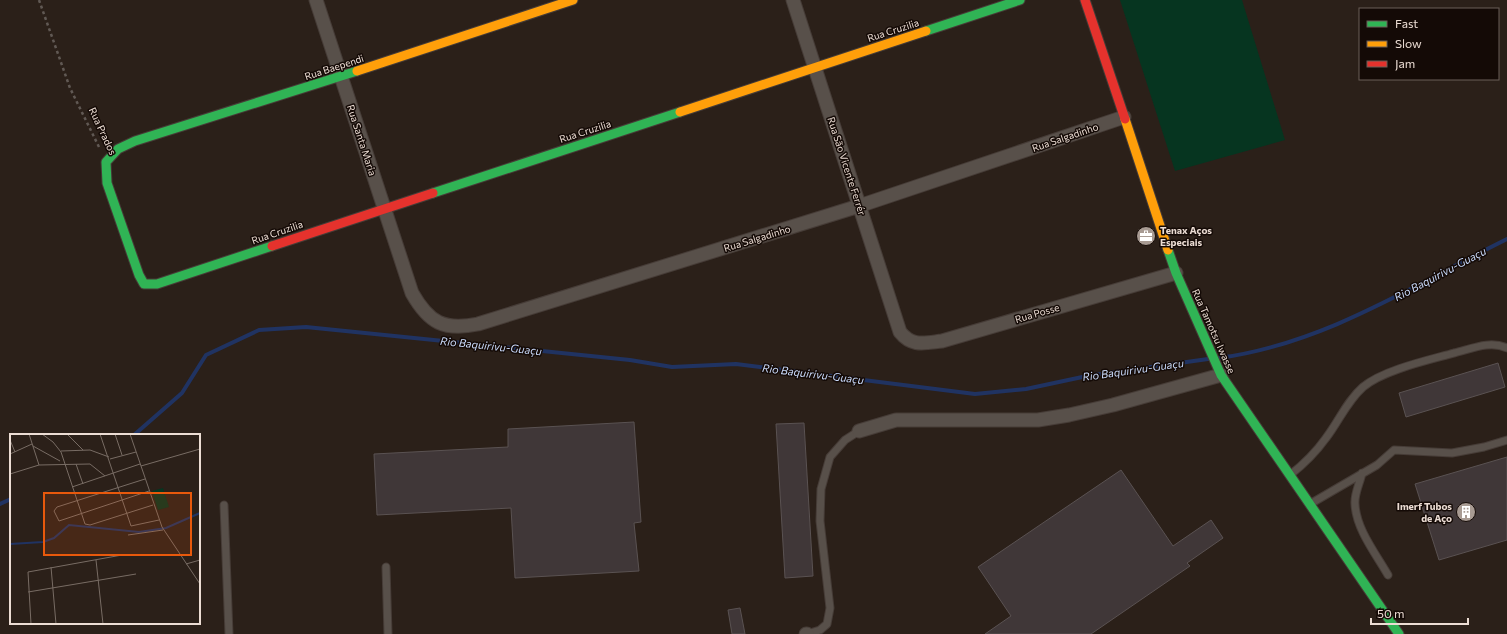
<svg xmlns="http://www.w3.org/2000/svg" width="1507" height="634" font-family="Commissioner,sans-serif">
<rect width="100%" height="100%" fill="#2b2019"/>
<!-- green -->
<path fill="#063520" d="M1120 0H1242L1285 140 1175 171Z"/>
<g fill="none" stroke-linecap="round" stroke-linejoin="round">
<!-- stream -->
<path stroke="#203362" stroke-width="4" d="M1219 358C1324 344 1414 285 1507 239
M134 435 182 393 206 355 259 330 306 327 630 360 672 367 736 364 975 394 1026 389 1087 376 1208 359
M0 504 11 499"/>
</g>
<!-- building -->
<path fill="#403738" stroke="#5a5252" d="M1498 363 1505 387 1406 417 1399 393Z
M634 422 641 522 634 523 639 571 515 578 511 508 377 515 374 454 508 447V429Z
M804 423 813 576 785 578 776 424Z
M1507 457V540L1439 560 1415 484Z
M1121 470 1173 546 1211 520 1223 538 1187 563 1190 566 1091 634H985L1011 616 978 567Z
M740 608 745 634H732L728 610Z"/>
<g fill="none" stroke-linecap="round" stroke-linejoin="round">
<!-- lane casing -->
<g stroke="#463c37" stroke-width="9">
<path id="lane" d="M1362 473C1360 483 1354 494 1355 504 1356 529 1376 554 1388 575
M1290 475C1304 464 1316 452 1326 438 1339 421 1347 401 1363 387 1383 370 1429 360 1454 353 1471 349 1490 340 1507 348
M1310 504 1377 465 1394 450 1452 453 1484 447 1507 440
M224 505 229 634
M386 567 388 634
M807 634 820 630 827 624 830 608 820 521 821 489 830 457 845 440 859 431"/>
</g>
<!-- street casing -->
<g stroke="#463c37" stroke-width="15">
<path id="street" d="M316 0 412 293C429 323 444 331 478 324L859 206 1124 117
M793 0 900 332C912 347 924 343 942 341L1176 273
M859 431 896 420H1038L1069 415 1113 405 1221 375
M806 634H807"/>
</g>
<!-- fast casing -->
<g stroke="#463c37" stroke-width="11">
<path id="fast" d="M926 31 1020 0
M433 193 680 112
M272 246 157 284H144L139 275 107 183 106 162 118 149 135 141 357 71
M1168 250 1176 273 1221 375 1399 634"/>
</g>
<!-- slow casing -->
<g stroke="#463c37" stroke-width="11">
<path id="slow" d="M357 71 573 0
M680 112 926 31
M1125 119 1168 250"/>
</g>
<!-- jam casing -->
<g stroke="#463c37" stroke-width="11">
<path id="jam" d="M1085 0 1125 119
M272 246 433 193"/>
</g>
<!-- path -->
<path stroke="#615954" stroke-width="2.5" stroke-dasharray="3 3" stroke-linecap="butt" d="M39 0 70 88 99 147"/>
<!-- lane -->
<use href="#lane" stroke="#58504a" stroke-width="7"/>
<!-- street -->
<use href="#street" stroke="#58504a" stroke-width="13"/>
<!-- fast -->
<use href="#fast" stroke="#30b455" stroke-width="9"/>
<!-- slow -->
<use href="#slow" stroke="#ff9f0a" stroke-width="9"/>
<!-- jam -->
<use href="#jam" stroke="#e5322d" stroke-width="9"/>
</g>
<!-- icons -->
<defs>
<g id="office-disc" transform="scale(1)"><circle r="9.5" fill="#a89b93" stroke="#140a06"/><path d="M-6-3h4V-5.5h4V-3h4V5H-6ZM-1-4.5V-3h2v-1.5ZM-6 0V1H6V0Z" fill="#fff"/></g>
<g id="building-disc" transform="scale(1)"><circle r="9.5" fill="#a89b93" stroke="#140a06"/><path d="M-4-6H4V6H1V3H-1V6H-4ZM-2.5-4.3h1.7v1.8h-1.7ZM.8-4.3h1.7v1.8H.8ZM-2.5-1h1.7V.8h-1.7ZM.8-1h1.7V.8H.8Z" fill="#fff"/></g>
</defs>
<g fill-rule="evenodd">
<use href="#office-disc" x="1146" y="236"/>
<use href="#building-disc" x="1466" y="512"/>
</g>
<g text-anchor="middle" stroke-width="3" stroke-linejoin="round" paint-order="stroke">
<!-- street labels -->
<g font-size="10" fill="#ecddd4" stroke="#140a06">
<text transform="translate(893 30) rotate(-18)" y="4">Rua Cruzilia</text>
<text transform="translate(334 67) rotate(-18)" y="4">Rua Baependi</text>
<text transform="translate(103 131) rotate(65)" y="4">Rua Prados</text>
<text transform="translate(585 131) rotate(-18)" y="4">Rua Cruzilia</text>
<text transform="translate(1065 137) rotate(-19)" y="4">Rua Salgadinho</text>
<text transform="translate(362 140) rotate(72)" y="4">Rua Santa Maria</text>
<text transform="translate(847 166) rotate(72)" y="4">Rua São Vicente Ferrér</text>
<text transform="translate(277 232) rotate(-19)" y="4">Rua Cruzilia</text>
<text transform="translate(757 238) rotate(-17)" y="4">Rua Salgadinho</text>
<text transform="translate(1037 313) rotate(-16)" y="4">Rua Posse</text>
<text transform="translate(1214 331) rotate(66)" y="4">Rua Tamotsu Iwasse</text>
</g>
<!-- poi labels -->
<g font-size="10" font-weight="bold" fill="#ecddd4" stroke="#140a06" text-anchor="start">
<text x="1160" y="234">Tenax Aços<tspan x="1160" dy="12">Especiais</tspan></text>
<text x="1452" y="510" text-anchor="end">Imerf Tubos<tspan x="1452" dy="12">de Aço</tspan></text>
</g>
<!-- water labels -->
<g font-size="11" font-style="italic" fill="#cadbfc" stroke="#140a06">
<text transform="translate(1440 274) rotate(-28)" y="4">Rio Baquirivu-Guaçu</text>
<text transform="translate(491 346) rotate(6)" y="4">Rio Baquirivu-Guaçu</text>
<text transform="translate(1133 370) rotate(-8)" y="4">Rio Baquirivu-Guaçu</text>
<text transform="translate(813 374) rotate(7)" y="4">Rio Baquirivu-Guaçu</text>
</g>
</g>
<!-- overview -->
<g transform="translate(10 434)">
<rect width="190" height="190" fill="#2b2019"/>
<path d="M153 54 159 73 148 76 142 57Z" fill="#063520"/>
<path fill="none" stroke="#203362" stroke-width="2" d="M0 110 33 108 44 104 59 91 129 98 156 94 190 79"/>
<path fill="none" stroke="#786c64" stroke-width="1" d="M19 0 29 31M32 0 43 8 51 18 75 90 80 91 143 71M57 0 73 16M90 0 121 92 149 86M105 0 112 21M120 0 152 93 190 150M0 6 5 18M23 12 50 27M51 17 80 16 99 23M0 20 22 10M100 25 126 18M66 30 73 50M131 32 190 15M0 40 29 31 80 30 95 42M135 45 47 73 44 77 49 87 139 57M62 53 130 30M118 101 153 96M86 126 93 190M176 130 190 126M41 133 46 190M18 158 126 140M21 190 18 138 112 121"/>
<path fill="#e8590c" fill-opacity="0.15" stroke="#e8590c" stroke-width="2" d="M34 59H181V121H34Z"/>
<rect width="190" height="190" fill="none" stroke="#ecddd4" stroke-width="2"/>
</g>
<!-- legend -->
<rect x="1359" y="8" width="140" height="72" fill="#140a06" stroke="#6a5e58"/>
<rect x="1367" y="21" width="20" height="6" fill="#30b455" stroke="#6a5e58"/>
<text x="1395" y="28" font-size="12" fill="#ecddd4">Fast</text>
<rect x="1367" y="41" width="20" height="6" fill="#ff9f0a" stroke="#6a5e58"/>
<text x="1395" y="48" font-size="12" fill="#ecddd4">Slow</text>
<rect x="1367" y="61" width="20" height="6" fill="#e5322d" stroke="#6a5e58"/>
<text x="1395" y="68" font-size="12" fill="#ecddd4">Jam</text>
<!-- scale -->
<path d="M1371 618v6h97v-6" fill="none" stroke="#ecddd4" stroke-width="2"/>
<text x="1377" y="618" font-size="12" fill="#ecddd4" stroke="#140a06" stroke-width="3" paint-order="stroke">50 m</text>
</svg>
